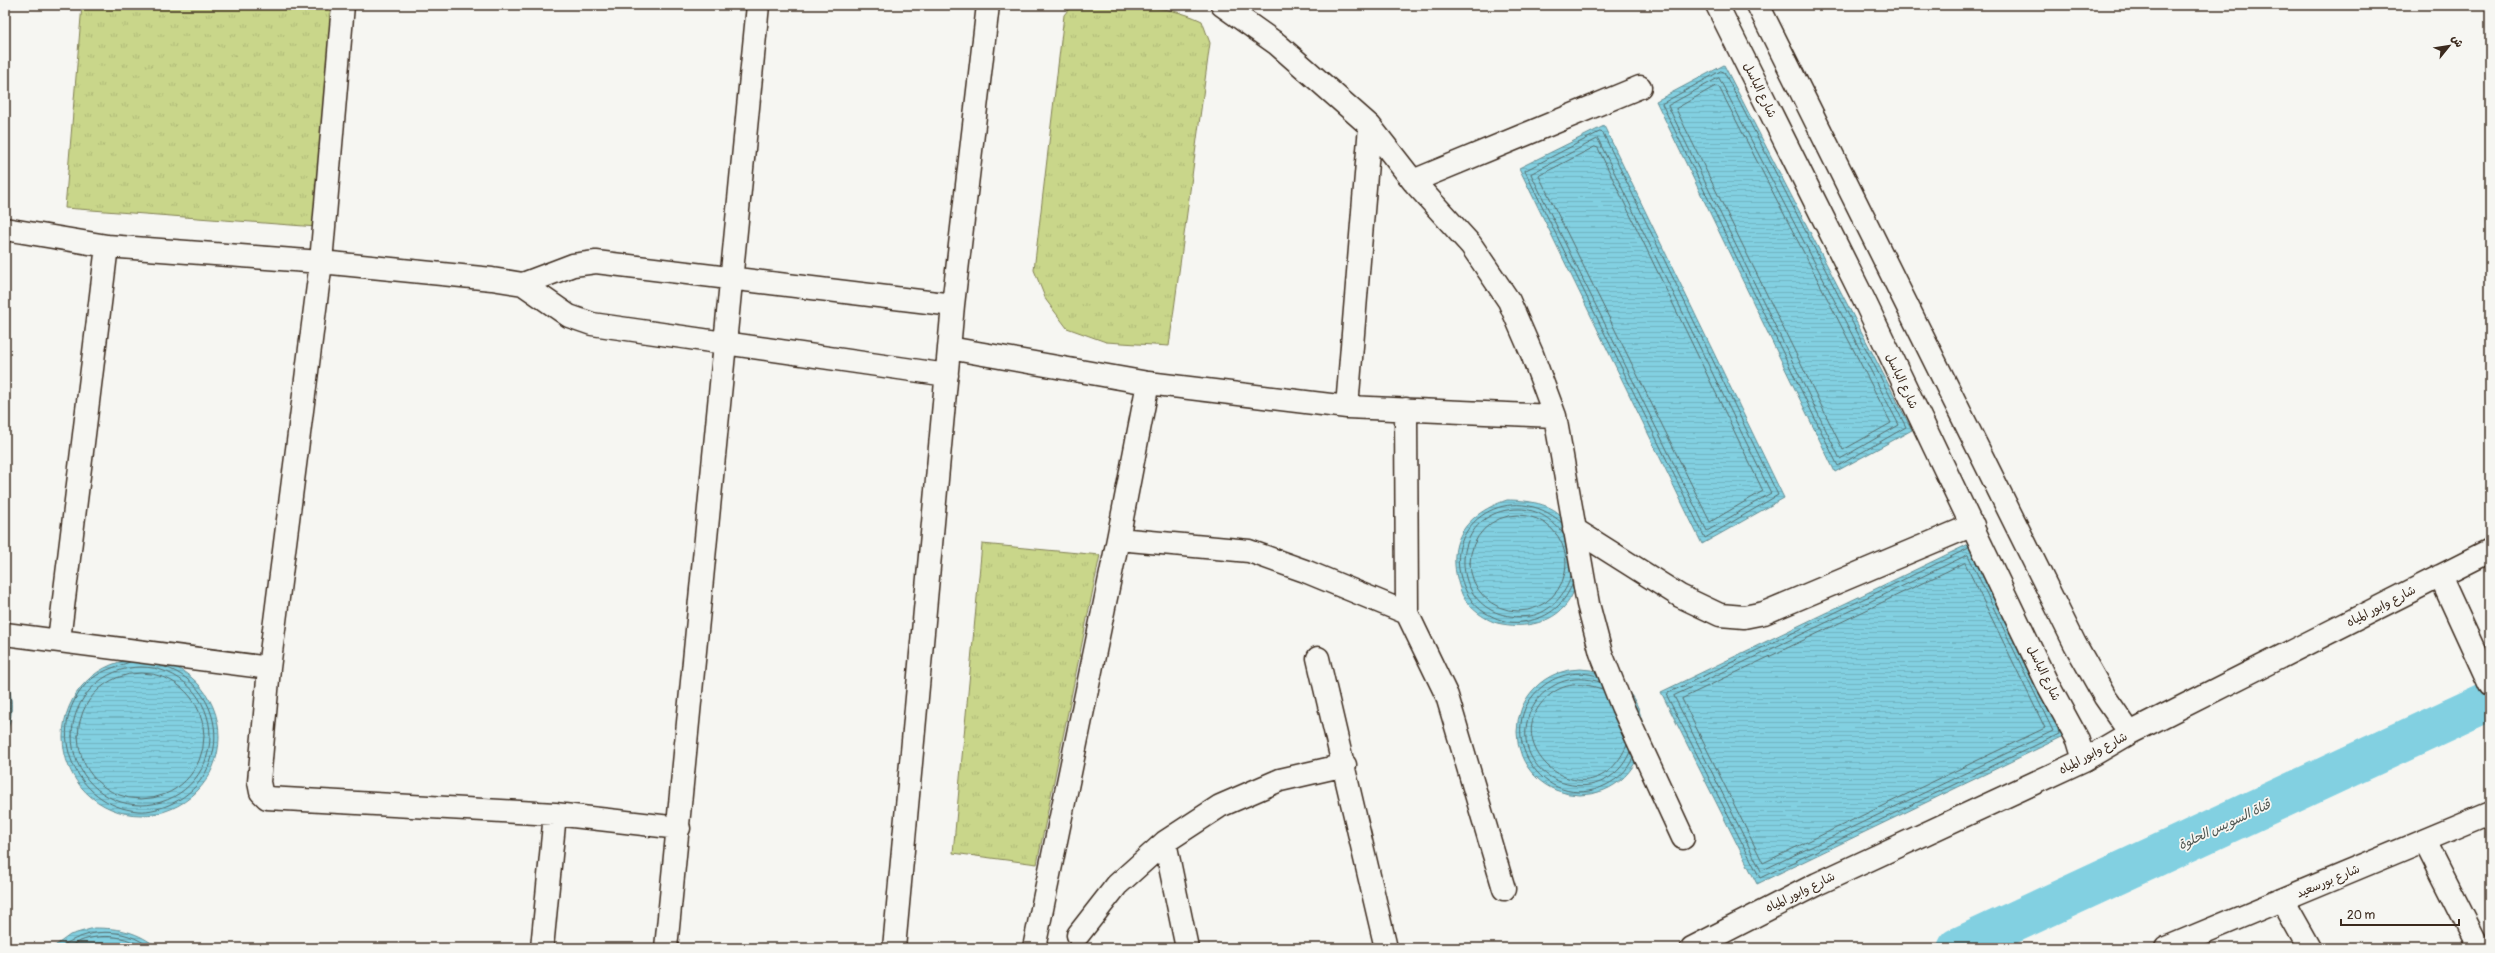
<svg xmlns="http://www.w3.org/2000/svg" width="2495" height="953" font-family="Pangolin,'Playpen Sans Arabic',sans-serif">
<defs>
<pattern id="grass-tufts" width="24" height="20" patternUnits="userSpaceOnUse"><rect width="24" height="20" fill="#c9d68a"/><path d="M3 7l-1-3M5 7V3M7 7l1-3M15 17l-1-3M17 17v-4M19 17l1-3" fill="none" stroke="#aeb877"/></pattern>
<pattern id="water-rules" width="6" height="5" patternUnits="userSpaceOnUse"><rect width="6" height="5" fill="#82d0e1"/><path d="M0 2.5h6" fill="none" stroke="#71b3c1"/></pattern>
</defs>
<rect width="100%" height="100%" fill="#f6f6f2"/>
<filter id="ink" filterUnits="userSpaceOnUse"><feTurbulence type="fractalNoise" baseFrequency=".025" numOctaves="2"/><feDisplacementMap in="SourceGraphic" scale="8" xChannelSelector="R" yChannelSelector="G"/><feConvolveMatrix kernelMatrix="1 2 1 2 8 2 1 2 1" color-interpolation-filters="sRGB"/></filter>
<g filter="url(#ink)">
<!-- grass -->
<path fill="url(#grass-tufts)" stroke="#828054" d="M82 5H352L317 227 65 208Z
M1072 5C1114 5 1163 2 1202 21L1210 43 1169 346 1106 342 1067 328 1046 300 1034 270 1064 15Z
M982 544 1100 555 1037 864 953 853Z"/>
<!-- water -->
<path fill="url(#water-rules)" stroke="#668e93" d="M1724 65 1912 430 1835 472 1656 101Z
M1604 126 1784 498 1702 544 1519 168Z
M1507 500C1524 500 1555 503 1564 520 1568 527 1569 539 1571 547 1574 556 1580 570 1580 579 1579 583 1575 589 1573 593 1561 621 1530 629 1502 624 1487 622 1468 608 1462 594 1444 548 1460 516 1507 500Z
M1973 542 2066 735 1757 884 1661 692Z
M63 737a78 78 0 1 1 156 0a78 78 0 1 1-156 0Z
M1517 732a63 63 0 1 1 126 0a63 63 0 1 1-126 0Z
M5 671C12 693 15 714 5 736Z
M94 928C120 928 138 932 158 948H52L70 935Z"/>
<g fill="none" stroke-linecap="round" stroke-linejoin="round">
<!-- shore -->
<path stroke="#576c6c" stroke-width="1" d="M1721 71 1724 72 1906 427 1838 466 1662 104Z
M1719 78 1899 425 1840 459 1668 106Z
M1716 86 1719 87 1891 423 1843 450 1676 109Z
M1600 132 1603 133 1778 495 1705 538 1525 171Z
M1598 139 1771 493 1707 531 1531 174Z
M1595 147 1598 148 1763 491 1710 522 1539 176Z
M1470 563a48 48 0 1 1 96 0a48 48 0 1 1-96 0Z
M1562 523C1513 478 1439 522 1463 584 1467 595 1474 606 1484 612 1496 619 1508 624 1522 622 1546 619 1562 608 1572 585
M1564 535C1553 520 1538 509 1519 509 1441 509 1447 627 1530 616 1550 613 1566 594 1571 576
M1969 548 1668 693 1667 696 1760 878 2059 734 2058 729
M1968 555 2053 731 1761 871 1674 696Z
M1965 563 2045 728 1763 863 1682 699Z
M130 662C115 667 99 671 87 683 42 730 76 806 138 811 149 812 163 808 173 803 232 774 228 689 165 667
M72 736a69 69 0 1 1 138 0a69 69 0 1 1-138 0Z
M78 736a63 63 0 1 1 126 0a63 63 0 1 1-126 0Z
M1597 676C1578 670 1559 674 1543 686 1488 729 1544 817 1606 785 1618 779 1627 771 1633 758
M1600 682C1580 676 1562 678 1546 691 1537 698 1531 707 1528 718 1510 782 1603 815 1630 752
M5 685 8 697 5 726
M1602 689C1584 683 1567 682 1551 694 1489 742 1590 830 1627 745
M59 948C87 928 123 926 151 948
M67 948C88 933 123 932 143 948
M79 948C98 942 112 942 131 948"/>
<!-- canal -->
<path stroke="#82d0e1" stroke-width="41" d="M1958 948 2490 701"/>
<!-- minor casing -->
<g stroke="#3b2a1e" stroke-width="25">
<path id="minor" d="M343 5 321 262 269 668 259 782 261 792 267 798 555 814 679 828
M1222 5 1277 44 1370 126 1413 181 1471 245 1509 301 1532 354 1555 416 1588 604 1601 653 1622 706 1683 838
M1413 181 1640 87
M5 229 107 246 321 262 492 279 523 284 569 316 592 324 947 375
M523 284 573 265 596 262 953 305
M949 348 1148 383 1347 407 1555 416
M1347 407 1370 126
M1406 409 1407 613 1447 696 1504 889
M1574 529 1680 596 1720 615 1744 617 1764 613 1973 525
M1118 539 1249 551 1305 571 1407 613
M5 634 269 668
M59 640 107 246
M1318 658 1386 948
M2425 841 2479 948
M1165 842 1187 948
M2282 900 2309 948
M1078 935 1117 885 1165 842 1220 806 1280 780 1345 765
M542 948 555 814
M666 948 758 5
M894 948 953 305 988 5
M1034 948 1118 539 1148 383"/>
</g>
<!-- major casing -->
<g stroke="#3b2a1e" stroke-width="25">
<path id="major" d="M1717 5 1864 300 2047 683 2078 740 2084 760
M1758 5 2075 644 2105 697 2130 733
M2440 576 2490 685
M1692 948 1817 884 2084 760 2130 733 2490 551
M2166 948 2490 813"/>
</g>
<!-- minor -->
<use href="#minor" stroke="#f6f6f2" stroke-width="22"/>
<!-- major -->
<use href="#major" stroke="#f6f6f2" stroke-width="22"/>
</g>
</g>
<g text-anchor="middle" stroke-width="3.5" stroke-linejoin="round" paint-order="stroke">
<!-- street labels -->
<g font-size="12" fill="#3b2a1e" stroke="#f6f6f2">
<text transform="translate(1760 90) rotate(64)" y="4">شارع الباسل</text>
<text transform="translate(1902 381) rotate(65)" y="4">شارع الباسل</text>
<text transform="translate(2381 606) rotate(-27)" y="4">شارع وابور المياه</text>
<text transform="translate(2044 673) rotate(64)" y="4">شارع الباسل</text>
<text transform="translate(2093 753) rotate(-28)" y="4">شارع وابور المياه</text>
<text transform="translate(2328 881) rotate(-23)" y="4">شارع بورسعيد</text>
<text transform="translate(1800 892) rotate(-26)" y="4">شارع وابور المياه</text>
</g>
<!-- water labels -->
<g font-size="13" font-style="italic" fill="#4d544f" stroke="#f6f6f2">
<text transform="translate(2224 824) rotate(-25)" y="5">قناة السويس الحلوة</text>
</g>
</g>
<!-- margin -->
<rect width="2495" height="953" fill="none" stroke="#f6f6f2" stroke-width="20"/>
<rect x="10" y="10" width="2475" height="933" fill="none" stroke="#3b2a1e" stroke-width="1.5" filter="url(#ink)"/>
<!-- north arrow -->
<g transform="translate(2449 46) rotate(60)" stroke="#f6f6f2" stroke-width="3" paint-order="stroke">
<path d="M0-3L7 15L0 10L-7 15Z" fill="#3b2a1e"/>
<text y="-6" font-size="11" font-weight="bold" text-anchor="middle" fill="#3b2a1e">ش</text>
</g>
<!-- scale -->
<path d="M2341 919v6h118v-6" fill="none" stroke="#3b2a1e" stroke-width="2"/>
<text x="2347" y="919" font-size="12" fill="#3b2a1e" stroke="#f6f6f2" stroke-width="3" paint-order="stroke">20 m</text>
</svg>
